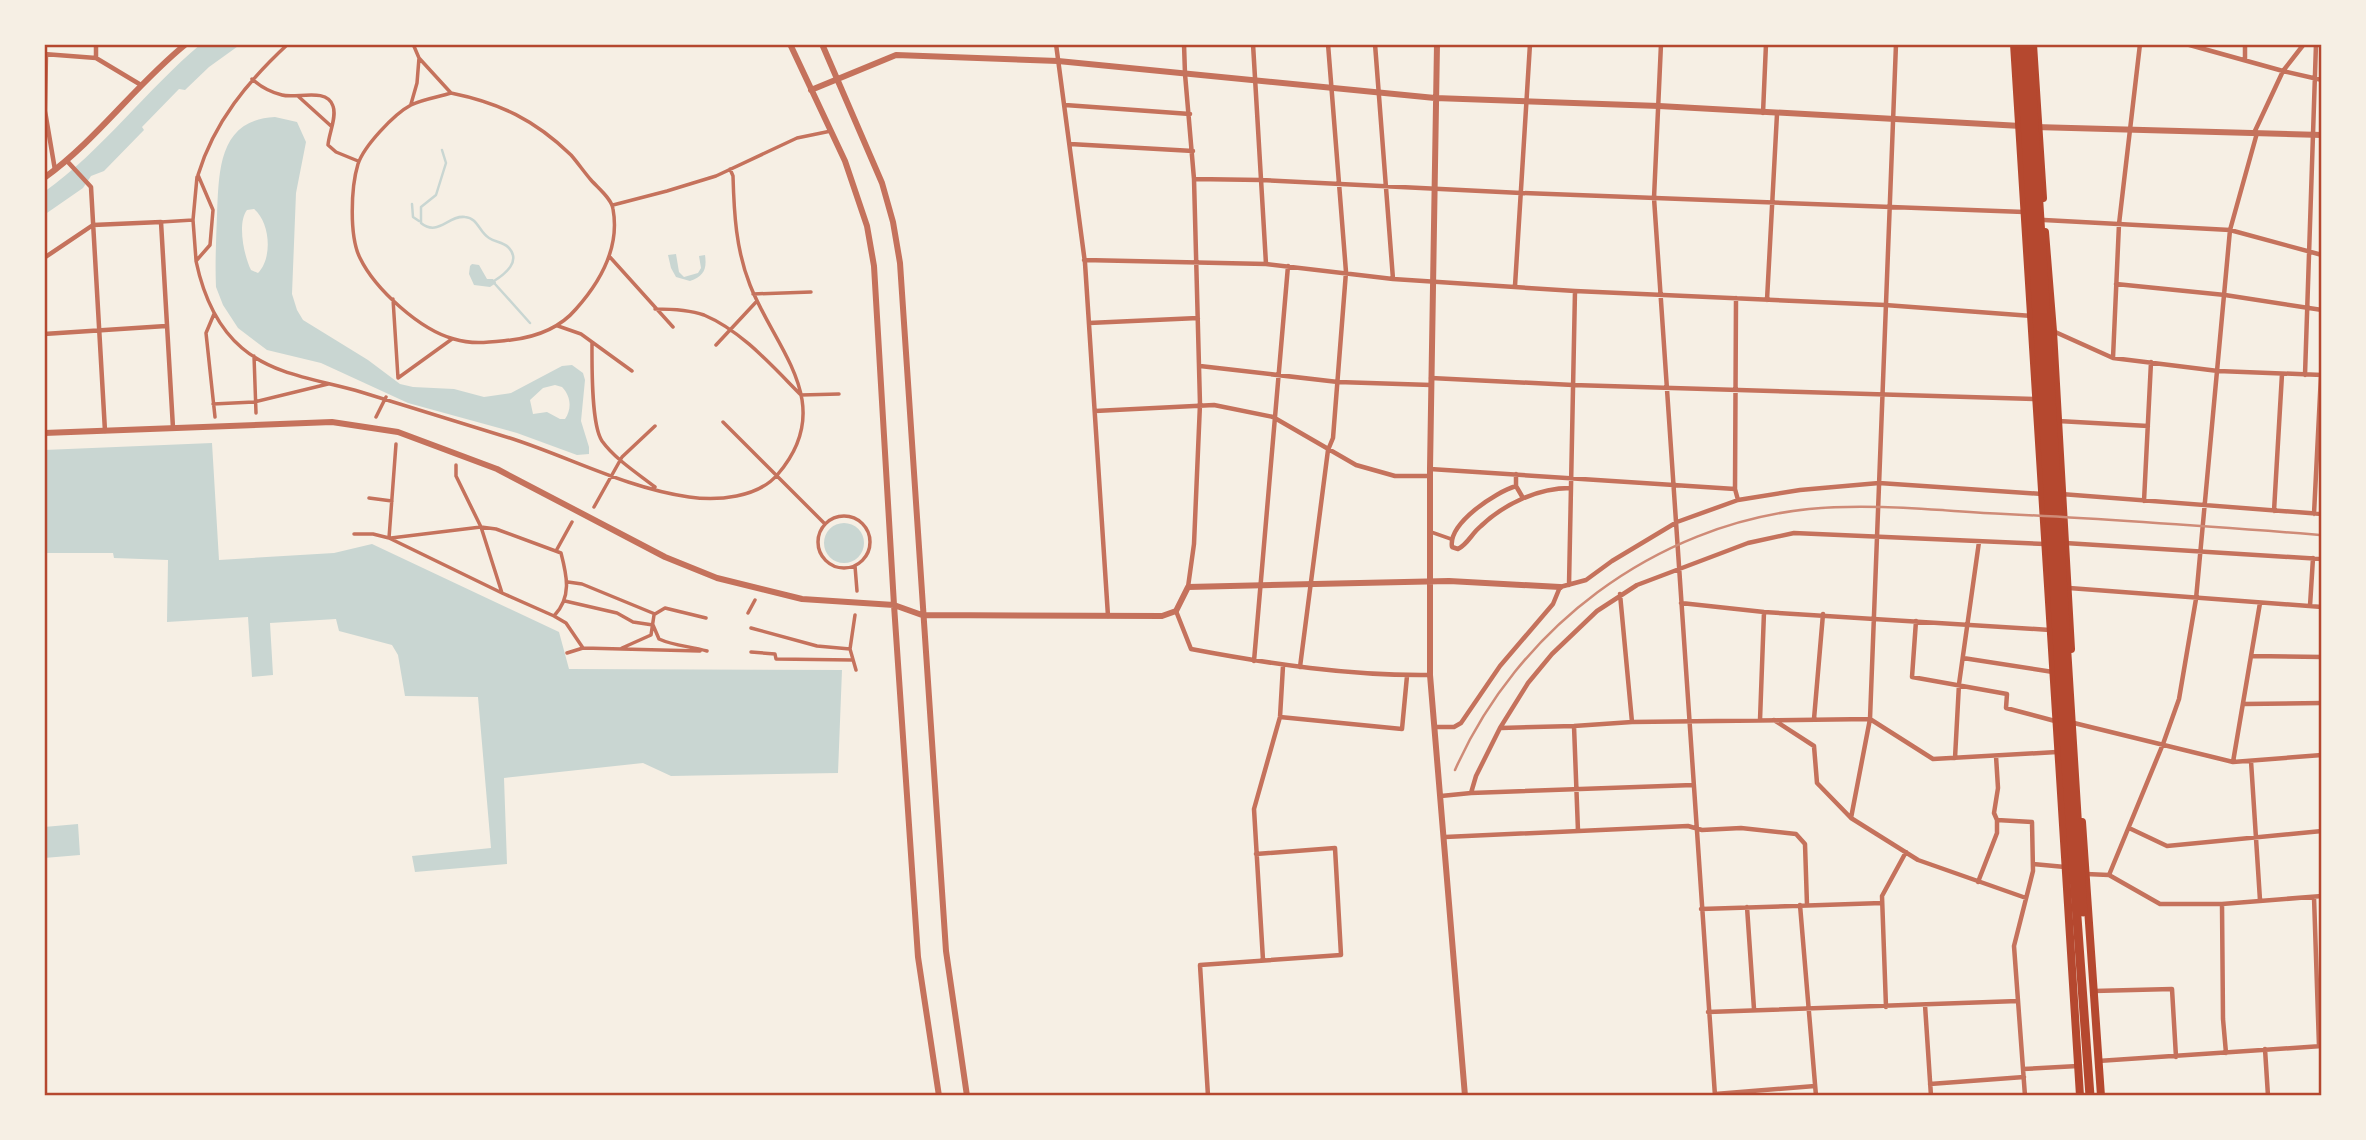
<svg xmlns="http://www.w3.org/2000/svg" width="2366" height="1140" font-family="'IBM Plex Serif',serif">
<rect width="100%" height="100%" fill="#f6efe4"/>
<!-- water -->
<path fill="#c9d6d2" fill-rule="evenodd" d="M201 44H241L209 67 185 90 179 89 142 127 144 130 104 171 91 176 83 188 44 215V192C103 150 146 90 201 44Z
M275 117 297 122 306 142 296 193 292 294 297 310 303 320 368 360 400 384 413 387 454 389 484 397 511 393 562 366 572 365 583 373 585 380 581 421 589 447V454L577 455 517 433 408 403 321 363 267 350 238 328 223 305 216 287C215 264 216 240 217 216 219 171 218 120 275 117ZM254 209C270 222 273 258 258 273L251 270C244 256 237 223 247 210ZM555 385 562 387C571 396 572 409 565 419H560L547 412 533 414 530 400 543 388Z
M676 254 679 272 684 277 698 273 701 268 699 256 705 255C707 269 704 276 690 281L676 277 671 268 668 255Z
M472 264 479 265 487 279H493L496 283 490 287 474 285 469 274 470 266Z
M212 443 219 560 334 553 372 544 559 632 569 669 842 670 838 773 671 776 643 763 504 778 507 864 415 872 412 856 491 848 478 697 405 696 398 655 392 645 339 631 336 619 270 623 273 675 252 677 248 617 167 622 168 560 114 558 113 553H44V450Z
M824 543a20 20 0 1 1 40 0a20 20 0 1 1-40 0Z
M78 824 80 855 44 858V827Z"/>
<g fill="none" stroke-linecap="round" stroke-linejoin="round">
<!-- stream -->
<path stroke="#c9d6d2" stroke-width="2.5" d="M442 150 446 163 436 195 421 207V223C438 237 448 215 465 217 478 218 479 232 489 238 495 242 503 242 508 247 522 261 505 274 494 281L495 284 530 323
M412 204 413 217 419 221"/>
<!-- pedestrian -->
<path stroke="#c5725c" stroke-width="3.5" d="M288 44C248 81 214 122 198 175L213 210 210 245 196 261C203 294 216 326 242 348 275 376 321 380 361 392 411 407 462 423 513 439 571 458 627 488 689 497 717 501 758 498 778 474 838 404 775 349 750 285 736 250 734 213 733 176L730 169
M413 44 419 58 451 93
M252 79C261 87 270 92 282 95 296 99 327 87 333 106 337 117 329 133 328 145L336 152 358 161
M451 93C500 103 535 120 571 155 578 163 584 172 591 180 598 188 612 199 613 209 620 247 601 281 576 309 559 329 536 337 511 340 491 342 473 345 454 339 420 330 375 289 360 258 349 236 351 187 358 164 364 146 394 114 411 105 423 99 439 97 451 93Z
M299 97 331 126
M411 104 417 83 419 58
M613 205 667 191 716 176 797 138 831 131
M161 222 193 220
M609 256 673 327
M196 260 193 220 197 177
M753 294 811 292
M393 299 398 378 452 339
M655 309C670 309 690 310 704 315 742 331 773 367 801 395L839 394
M214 314 206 333 215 417
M558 326 581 334 632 371
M592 343C592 364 591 425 602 441 615 459 637 473 655 487
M716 345 757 301
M254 356 256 413
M213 404 254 402 328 384
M376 417 386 397
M723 422 825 524
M369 498 392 501
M594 507 622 457 655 426
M818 542a26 26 0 1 1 52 0a26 26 0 1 1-52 0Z
M1431 532 1451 539
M354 534H373L389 538 396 444
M389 538 502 593 481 527 496 529 561 553C567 576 572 597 554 616L502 593
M391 538 481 527 456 476V465
M556 551 572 522
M855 566 857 591
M568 582 582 584 655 614 665 608 706 618
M565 601 617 613 633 622 653 625 659 639C674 646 690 646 707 651
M748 613 755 600
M554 616 566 623 583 648 567 653
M751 628 817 646 850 649 855 615
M583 648 700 651
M622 648 651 635 654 615
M850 649 856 670
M751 652 775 654 776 659 853 660"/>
<!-- minor -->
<path stroke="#c5725c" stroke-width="4.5" d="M96 44V58
M1056 44 1085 263 1108 616
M1184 44 1185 74 1194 179 1200 404 1194 544 1188 587
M1253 44 1266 264
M1375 44 1393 279
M1661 44 1654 198 1715 1096
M2186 44 2283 71 2322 80
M44 54 96 58 141 85
M46 54 45 111 55 170
M2245 60V44
M1065 105 1190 114
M1763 113 1766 44
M2254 133 2283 71 2304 44
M2257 133 2230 230 2196 599 2179 699 2163 744 2109 875 2160 904H2222L2322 896
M1070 144 1193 151
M67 161 91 187 105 431
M1194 179 1261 180 1521 193 2024 212
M2044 220 2230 230 2322 255
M44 258 93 225 161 222 173 428
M1084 260 1266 264 1393 279 1575 291 1885 305 2032 316
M2116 284 2225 295 2322 310
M1515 286 1530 44
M1767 300 1777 114
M1089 323 1198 318
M2053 331 2113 358 2218 371 2322 375
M44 334 166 326
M2113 358 2119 224 2140 44
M1200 366 1338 382 1431 385
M2305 375 2316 44
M1431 378 1573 385 2034 399
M1095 411 1214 405 1273 417 1356 465 1395 476H1430
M2058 421 2148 426
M1430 469 1735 489 1738 500
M1516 474V486L1523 498
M1516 486C1496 492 1448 523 1452 547L1458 549C1468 544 1472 533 1481 526 1504 504 1538 488 1570 488
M1735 489 1736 298
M2061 494 2322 514
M2144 501 2151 362
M2274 511 2282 374
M2314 514 2321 375
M2065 543 2322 559
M1569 585 1575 291
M2069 588 2322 607
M1620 594 1632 722
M1681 603 1764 612 2050 630
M2310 606 2313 558
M1176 611 1191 649C1270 664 1350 676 1430 675
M1916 621 1912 677 2007 694 2006 708 2055 721
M2251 656 2322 657
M1963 658 2053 672
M1254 661 1288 266
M1300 667 1328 450 1333 438 1346 272 1328 44
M2243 704 2322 703
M1280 717 1402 729 1407 676
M1814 719 1823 614
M1760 720 1764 612
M1774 720 1814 746 1817 783 1851 818 1918 860 2026 898
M2074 723 2233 762 2322 755
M1574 726 1578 831
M1435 727H1454L1461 723 1500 666 1553 604 1560 587 1586 580 1612 561 1677 522 1738 500 1800 490 1879 483 2042 494
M1501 728 1574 726 1632 722 1870 719 1933 759 2057 752
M1955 758 1959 684 1979 542
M2251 761 2260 900
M2233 762 2260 603
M1471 793 1476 776 1500 728 1528 683 1552 654 1597 611 1637 585 1748 543 1794 533 2045 544
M1441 796 1471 793 1693 785
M1851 818 1870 719 1896 44
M1997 820 2032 822 2033 871 2014 946 2025 1096
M2129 828 2167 846 2322 831
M1445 837 1688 826 1702 830 1741 828 1796 834 1805 844 1807 905
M2033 864 2065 867
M2086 874 2109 875
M1978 882 1997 833V820L1994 813 1998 788 1996 756
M2314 897 2319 1046
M2222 904 2223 1019 2226 1053
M1800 905 1816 1096
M1747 907 1754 1009
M1701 909 1882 903
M1263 960 1254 809 1280 717 1283 666
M2094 991 2172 989 2176 1057
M1925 1005 1931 1096
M1886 1007 1882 896 1906 852
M1708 1012 2018 1001
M2265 1049 2268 1096
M2098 1061 2322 1046
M2023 1069 2078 1066
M1930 1084 2024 1077
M1715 1094 1815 1086
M1208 1096 1200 965 1341 955 1335 848 1256 854"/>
<!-- tertiary -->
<path stroke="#c5725c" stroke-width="6" d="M790 44 845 161 867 226 874 266 894 605 918 957 939 1096
M822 44 882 183 893 222 900 263 946 951 967 1096
M1437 44 1430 469V675L1465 1096
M811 90 896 55 1058 61 1435 98 1659 106 2021 126
M2035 127 2322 135
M44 178C97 140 135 85 186 44
M44 433 332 422 398 432 497 469 665 557 717 578 802 599 894 605 922 615 1162 616 1176 611 1188 587 1449 581 1560 587"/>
<!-- trunk -->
<path stroke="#b5482f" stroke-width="8" d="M2014 44 2080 1096
M2033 44 2043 198
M2045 232 2053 331 2071 649
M2082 822 2101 1096"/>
<!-- motorway -->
<path stroke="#b5482f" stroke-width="9" d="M2020 44 2060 684 2090 1096
M2029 44 2083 912"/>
<!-- rail -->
<path stroke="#cf8b77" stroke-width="2.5" d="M1455 770C1518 628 1654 525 1809 509 1875 503 1940 511 2005 514 2111 519 2216 527 2322 535"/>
</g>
<!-- border -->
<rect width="2366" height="1140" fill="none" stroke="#f6efe4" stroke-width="91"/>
<rect x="46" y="46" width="2274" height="1048" fill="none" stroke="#b5482f" stroke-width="2.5"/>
</svg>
